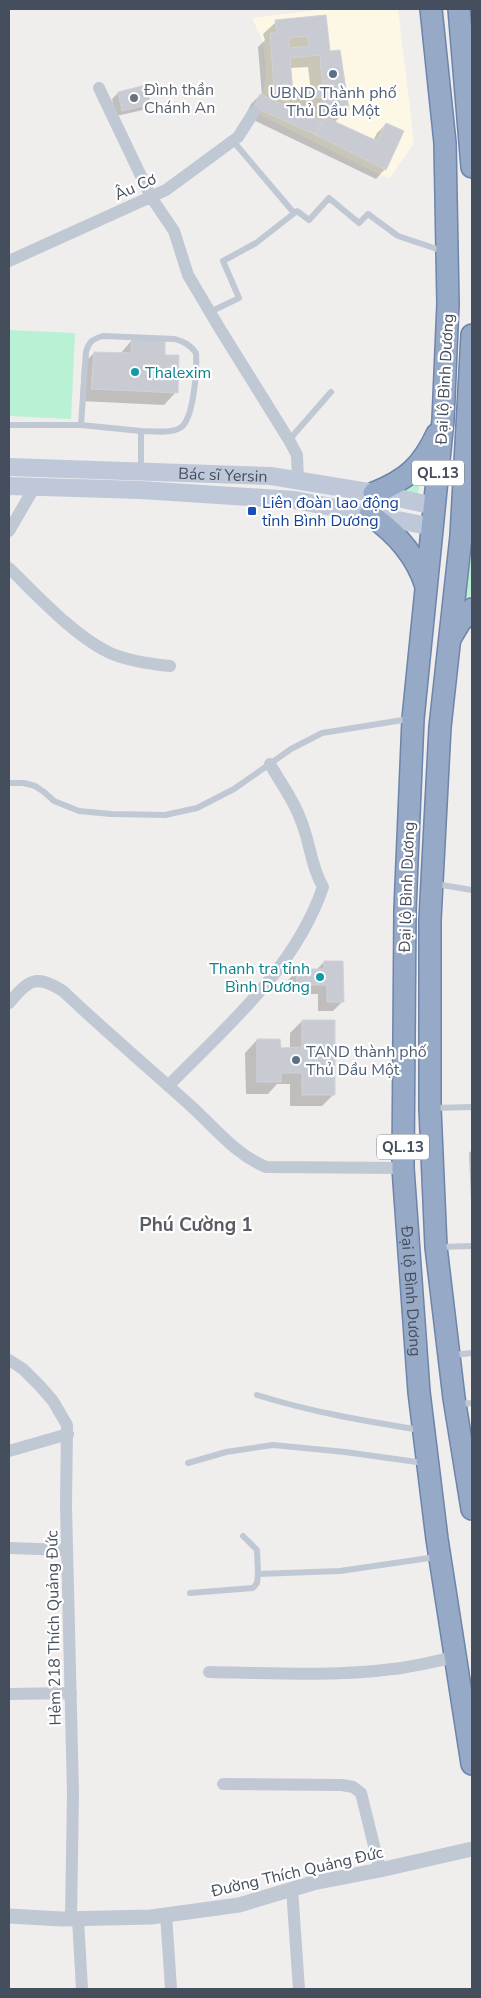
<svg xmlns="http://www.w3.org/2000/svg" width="481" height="1998" font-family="'Nunito Sans',sans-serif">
<rect width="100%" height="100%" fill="#f0eded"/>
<!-- commercial -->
<path fill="#fdf8e5" d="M326 9H398L414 143 389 179 258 114 264 88 266 68 263 42 252 18Z"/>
<!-- green -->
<path fill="#b8f1d4" d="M9 330 75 333 71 419 9 416Z
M422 473 418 493 400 491Z
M466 556 472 560V595L464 599Z"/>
<!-- shadow -->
<path fill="#0003" fill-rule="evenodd" d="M325 16 329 52 348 109 334 123 373 141 377 133 386 124 385 169 376 179 245 116 251 104 260 95 262 96 258 47 265 40 263 34 276 22ZM308 67 311 92 292 94 290 68ZM312 108 313 119 291 109Z
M145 86 149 104 143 110 116 116 112 99 118 93Z
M132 340 163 356 176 392 164 405 80 401 82 365 94 353 120 354Z
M324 962 343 1001 333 1011H318V994H288V980L297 971 316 970Z
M302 1021 334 1094 322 1106H290V1084H277L268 1094H246L245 1053 257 1040 279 1049H290V1033Z
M472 1150V1226L469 1153Z"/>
<!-- building -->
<path fill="#c9cbd3" stroke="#d1d2d9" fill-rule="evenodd" d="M326 15 330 51 340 50 349 109 325 113 324 97 275 99 270 33H277L275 20ZM307 36 309 46 290 48 288 38ZM320 55 323 90 293 92 290 58Z
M146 85 151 104 122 111 118 92Z
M260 94 322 122 316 135 254 107Z
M325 117 377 141 386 123 404 131 386 170 316 135Z
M132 338 165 340V355H179L178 393 91 389 94 352 131 353Z
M324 961H343L344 1002H327V985H297L296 969H324Z
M302 1020H335V1095H302V1073H281V1082H257V1039H280L281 1048 302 1047Z"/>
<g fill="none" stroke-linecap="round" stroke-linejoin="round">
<!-- trunk casing -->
<g stroke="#6d84ab" stroke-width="24">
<g id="trunk">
<path id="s2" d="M431 9 445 143 448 304 443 420 413 719 405 910 403 1168 419 1392 437 1539 472 1764"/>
<path d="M459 9 472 167"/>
<path d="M472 335 461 536 440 727 430 920V1108L436 1247 454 1398 472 1509"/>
<path d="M374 493C407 480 422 466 437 434"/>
<path d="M370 515C395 532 416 555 426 586"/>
<path d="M451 637 460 622 472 609"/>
</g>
</g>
<!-- service -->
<path stroke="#c0c8d3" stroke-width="6" d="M233 141 294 213
M210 312 239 298 223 261 256 243 297 211 309 220 329 198 359 223 368 214 398 236 443 251
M9 425H81L86 352C89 341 93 339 103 336L175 339C185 342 190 345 196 353 197 369 194 420 180 428 170 434 152 431 141 431V470
M81 425 141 431
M289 440 331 392
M9 783H24L35 786 44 792 54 801 79 811 111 814 165 815 197 808 234 789 291 749 322 733 409 719
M436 884 472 890
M434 1108 472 1107
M440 1247 472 1246
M453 1355 472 1353
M257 1395C311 1412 365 1421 420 1430
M459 1404 472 1403
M188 1463 226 1452 273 1445 345 1452 424 1463
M243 1536 257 1550 258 1574 340 1571 436 1557
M190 1593 253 1588 257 1583 258 1574"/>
<!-- minor -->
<path stroke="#c0c8d3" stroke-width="12" d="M99 88 151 197 174 231 188 275 220 329 289 440 297 455 298 480
M9 261 166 190 238 137 254 112
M9 531 34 488
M9 568C37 595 74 636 110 653 128 661 150 664 170 666
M9 1003C28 981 35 973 63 991 105 1031 149 1068 192 1107 216 1129 235 1154 266 1167L403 1168
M168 1086C227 1026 295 969 323 887 311 867 310 841 300 818 293 799 280 782 270 764
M9 1360 23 1369 40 1386 53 1401 67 1425 66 1506 73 1793 71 1919
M9 1451 68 1434
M9 1548 67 1550
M209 1672C269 1673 331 1677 392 1669 413 1667 434 1661 456 1657
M9 1694 71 1693
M223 1784 342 1785 353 1787 361 1793 380 1870
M292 1889 299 1989
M166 1914 171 1989
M78 1919 82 1989"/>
<!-- tertiary -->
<path stroke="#c0c8d3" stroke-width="15" d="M9 1916 62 1919 151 1917 239 1905 313 1883 380 1870 472 1849"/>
<!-- secondary -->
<g stroke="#bfc8d8" stroke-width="18">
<path id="s1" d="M9 467 271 476 374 493 435 506"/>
<path d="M9 486 141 490 295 500 433 527"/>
</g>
<!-- trunk -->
<use href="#trunk" stroke="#96a9c6" stroke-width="21"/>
</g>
<!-- markers -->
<g fill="#5c6f8a" stroke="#fff" stroke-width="2">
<circle cx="333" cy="74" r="5"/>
<circle cx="296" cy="1060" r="5"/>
</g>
<circle fill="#6b7280" stroke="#fff" stroke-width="2" cx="134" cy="98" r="5"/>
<g fill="#0f9aa8" stroke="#fff" stroke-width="2">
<circle cx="135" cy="372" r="5"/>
<circle cx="320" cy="977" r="5"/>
</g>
<rect fill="#1a4fb4" stroke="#fff" stroke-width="2" x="247" y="506" width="10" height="10" rx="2.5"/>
<g text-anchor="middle" stroke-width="4.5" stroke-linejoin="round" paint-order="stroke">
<!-- shield labels -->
<g fill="#fff" stroke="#7d838d" stroke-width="1">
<rect x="412" y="460.5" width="52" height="25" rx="4"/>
<rect x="377" y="1134.5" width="52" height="25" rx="4"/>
</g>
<g font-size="15" font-weight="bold" fill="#454e5c">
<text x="438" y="478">QL.13</text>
<text x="403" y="1152">QL.13</text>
</g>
<!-- worship labels -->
<g font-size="16" fill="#5b616d" stroke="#fff" text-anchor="start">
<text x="144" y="95">Đình thần<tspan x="144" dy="18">Chánh An</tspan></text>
</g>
<!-- service labels -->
<g font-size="16" fill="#4e5e75" stroke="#fff">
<text x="333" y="98">UBND Thành phố<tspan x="333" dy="18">Thủ Dầu Một</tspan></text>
<text x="306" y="1057" text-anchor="start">TAND thành phố<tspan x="306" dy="18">Thủ Dầu Một</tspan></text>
</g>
<!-- street labels -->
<g font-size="16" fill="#454e5c" stroke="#fff">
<text transform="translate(135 186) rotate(-24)" y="6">Âu Cơ</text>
<text transform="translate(444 379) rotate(-87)" y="6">Đại lộ Bình Dương</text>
<text dy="6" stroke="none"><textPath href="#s1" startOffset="214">Bác sĩ Yersin</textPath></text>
<text transform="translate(406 887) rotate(-88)" y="6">Đại lộ Bình Dương</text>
<text dy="6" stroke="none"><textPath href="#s2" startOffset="1285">Đại lộ Bình Dương</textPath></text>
<text transform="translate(53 1628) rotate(-91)" y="6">Hẻm 218 Thích Quảng Đức</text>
<text transform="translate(297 1871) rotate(-13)" y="6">Đường Thích Quảng Đức</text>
</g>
<!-- culture labels -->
<g font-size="16" fill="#0d838f" stroke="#fff" text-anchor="start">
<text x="145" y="378">Thalexim</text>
<text x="310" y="974" text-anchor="end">Thanh tra tỉnh<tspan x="310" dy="18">Bình Dương</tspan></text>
</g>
<!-- transit labels -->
<g font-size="16" fill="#164399" stroke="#fff" text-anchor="start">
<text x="262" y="508">Liên đoàn lao động<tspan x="262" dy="18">tỉnh Bình Dương</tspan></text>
</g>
<!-- quarter labels -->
<g font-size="19" font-weight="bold" fill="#5a5d63" stroke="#fff">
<text x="196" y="1231">Phú Cường 1</text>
</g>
</g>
<!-- border -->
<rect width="481" height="1998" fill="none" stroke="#454e5c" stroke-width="20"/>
</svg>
